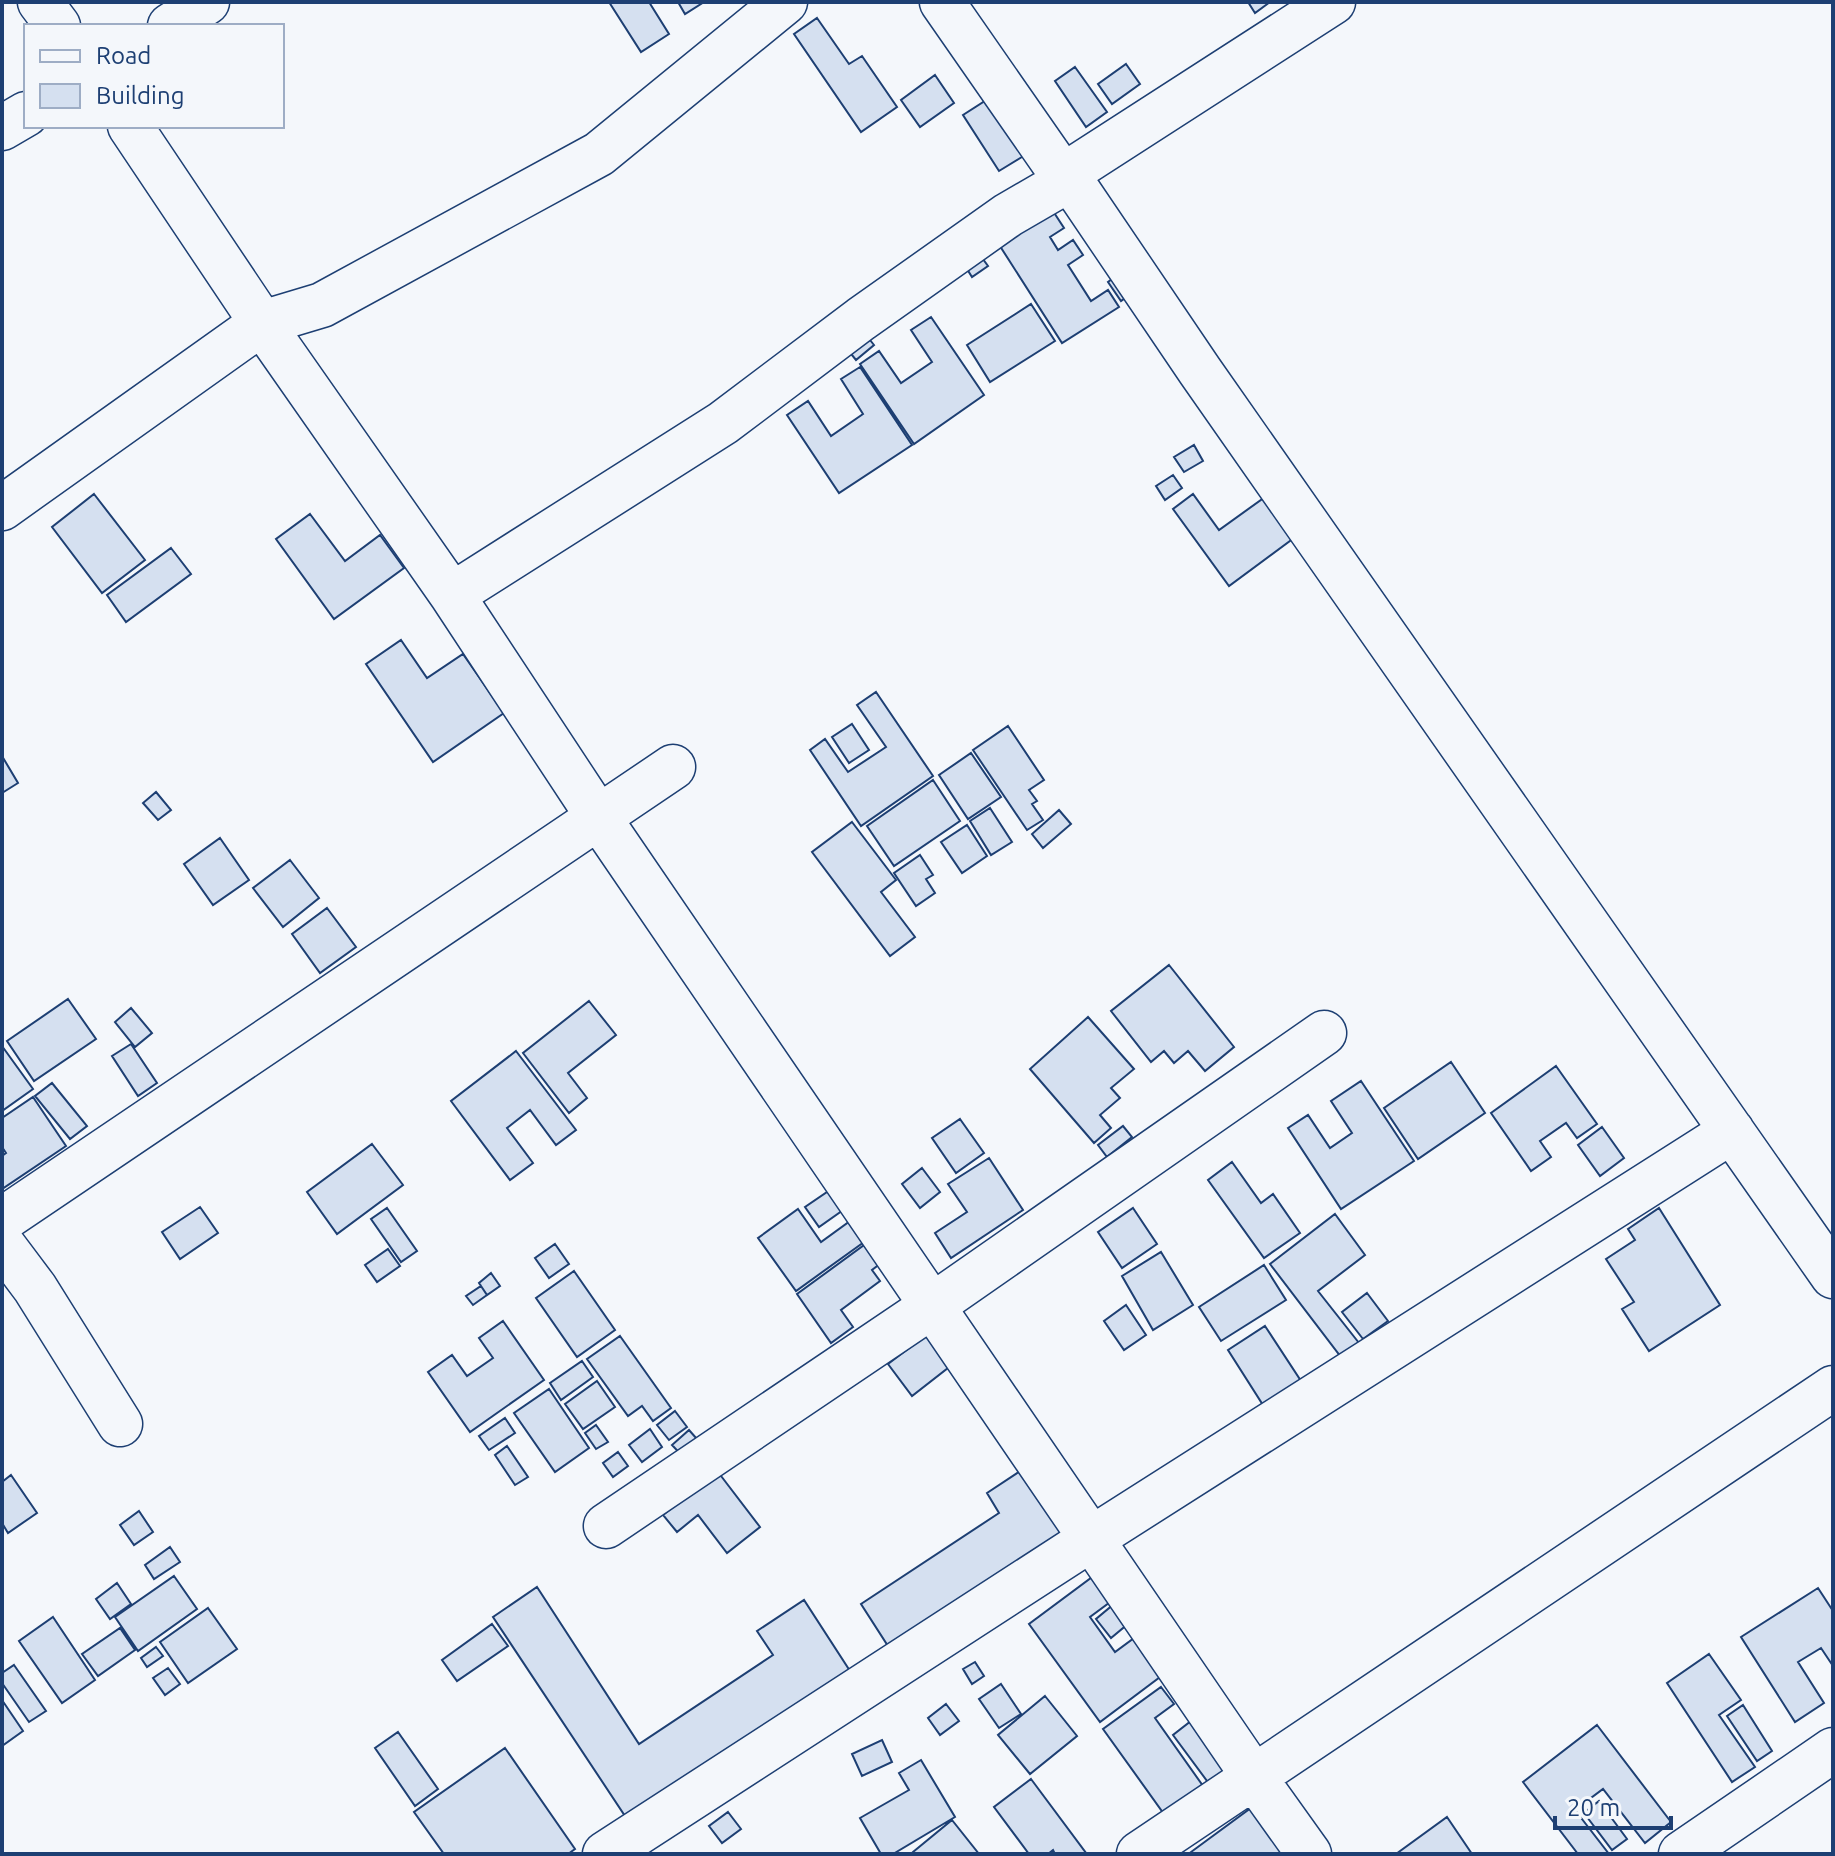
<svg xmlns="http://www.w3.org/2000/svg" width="1835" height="1856" font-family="Ubuntu,sans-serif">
<rect width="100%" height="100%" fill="#f4f7fb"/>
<!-- building -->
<path fill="#d5e0f0" stroke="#1d3f73" stroke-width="2" d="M609 2H649L669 34 641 52Z
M678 2H704L685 14Z
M1248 2H1270L1255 13Z
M817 18 849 64 862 56 897 107 861 132 794 34Z
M1126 64 1140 84 1112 104 1098 84Z
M1075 67 1107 112 1086 127 1055 81Z
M935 75 954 103 920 127 901 100Z
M999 92 1035 149 999 171 963 115Z
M1051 208 1064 228 1050 237 1058 250 1073 240 1083 255 1068 265 1091 301 1108 290 1119 307 1062 343 998 243Z
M977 251 988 266 972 277 962 261Z
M1123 271 1136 290 1121 301 1108 282Z
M1031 304 1055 341 990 382 967 345Z
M931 317 984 395 914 444 860 364 879 351 901 383 932 362 911 330Z
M862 330 874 345 856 360 843 344Z
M860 367 912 445 839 493 787 415 808 401 831 436 863 414 841 379Z
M1194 445 1203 461 1184 472 1174 457Z
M1173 475 1182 488 1165 500 1156 486Z
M1272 492 1302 532 1229 586 1173 509 1193 494 1219 530Z
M94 494 145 560 102 593 52 527Z
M310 514 345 561 380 535 404 568 334 619 276 539Z
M171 548 191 574 126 622 107 595Z
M401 640 427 678 463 654 504 713 433 762 366 664Z
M876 692 933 776 861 826 810 750 825 739 848 772 886 747 857 705Z
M852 724 869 750 849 763 832 737Z
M1008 726 1044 780 1029 790 1037 801 1032 804 1043 820 1027 830 973 750Z
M971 753 1001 797 968 819 939 775Z
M2 756 18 783 2 793Z
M933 780 960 821 894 866 867 826Z
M156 792 171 810 158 820 143 803Z
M990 808 1012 842 991 855 970 821Z
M1059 810 1071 824 1043 848 1032 834Z
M852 822 896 880 881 892 915 937 890 956 812 852Z
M967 825 987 856 962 873 941 842Z
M220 838 249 880 213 905 184 864Z
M920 855 933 875 926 879 935 893 916 906 894 873Z
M290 860 319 898 283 927 253 888Z
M327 908 356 947 320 973 292 934Z
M1169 965 1234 1047 1205 1071 1188 1051 1174 1063 1164 1051 1151 1062 1111 1011Z
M68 999 96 1039 34 1081 7 1041Z
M589 1001 616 1035 568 1073 587 1098 569 1113 523 1053Z
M131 1008 152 1033 135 1047 115 1022Z
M1088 1017 1134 1069 1111 1088 1120 1098 1100 1115 1111 1128 1094 1143 1030 1069Z
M131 1044 157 1083 138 1096 112 1056Z
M2 1046 33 1089 2 1111Z
M516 1051 576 1130 556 1145 530 1110 507 1128 533 1163 510 1180 451 1101Z
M1451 1062 1485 1113 1418 1159 1384 1108Z
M1556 1066 1597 1124 1577 1138 1566 1123 1540 1141 1551 1157 1531 1171 1491 1113Z
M1361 1081 1414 1161 1341 1209 1288 1128 1308 1115 1330 1148 1352 1133 1331 1101Z
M52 1083 87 1126 70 1139 35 1096Z
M33 1097 66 1146 2 1189V1156L6 1153 2 1147V1118Z
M960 1119 984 1153 956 1173 932 1138Z
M1123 1126 1132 1137 1107 1157 1098 1145Z
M1602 1127 1624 1158 1600 1176 1578 1145Z
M372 1144 403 1185 337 1234 307 1192Z
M989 1158 1023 1210 951 1258 935 1233 967 1212 948 1184Z
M1232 1162 1261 1203 1273 1194 1300 1233 1264 1258 1208 1180Z
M922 1168 940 1192 920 1208 902 1184Z
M833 1188 846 1208 819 1227 805 1207Z
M200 1207 218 1233 180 1259 162 1232Z
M387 1208 417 1251 401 1262 371 1219Z
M1133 1208 1157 1244 1122 1268 1098 1232Z
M1659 1208 1720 1305 1649 1351 1622 1309 1634 1302 1606 1259 1635 1240 1628 1229Z
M798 1209 821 1242 857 1216 871 1237 796 1291 758 1238Z
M1335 1214 1365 1255 1318 1291 1359 1343 1341 1357 1270 1264Z
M871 1240 885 1260 872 1270 880 1281 841 1310 853 1327 831 1343 797 1294Z
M555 1244 569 1264 549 1278 535 1258Z
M388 1249 400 1266 377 1282 365 1265Z
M1161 1252 1193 1305 1153 1330 1122 1276Z
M1264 1265 1286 1300 1221 1341 1199 1307Z
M574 1271 615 1330 577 1357 536 1298Z
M491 1273 500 1286 487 1295 479 1283Z
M481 1286 487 1295 473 1305 466 1296Z
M1367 1293 1388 1321 1363 1339 1342 1312Z
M1126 1305 1146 1335 1124 1350 1104 1321Z
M503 1321 544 1380 470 1432 428 1372 452 1355 467 1376 493 1358 479 1338Z
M1265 1326 1301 1381 1263 1405 1228 1350Z
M929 1333 953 1364 912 1396 888 1364Z
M620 1336 671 1408 653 1421 642 1406 628 1416 587 1359Z
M582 1361 593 1377 561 1400 550 1383Z
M597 1381 615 1407 583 1429 565 1404Z
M549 1389 589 1448 555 1472 514 1413Z
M675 1411 687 1427 669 1440 657 1425Z
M505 1418 515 1433 489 1450 479 1436Z
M596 1425 608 1442 596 1449 585 1433Z
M650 1429 662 1447 642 1462 629 1445Z
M689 1430 704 1447 687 1461 672 1445Z
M507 1446 528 1477 515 1485 495 1455Z
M618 1452 628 1466 613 1477 603 1463Z
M1034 1462 1074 1524 888 1646 861 1604 999 1513 987 1493Z
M718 1472 760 1527 727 1553 698 1515 677 1532 663 1515Z
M11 1475 37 1513 8 1533 2 1523V1482Z
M139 1511 153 1532 134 1545 120 1525Z
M170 1547 180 1562 154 1579 145 1565Z
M1103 1569 1121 1594 1090 1617 1115 1652 1145 1630 1172 1668 1100 1722 1029 1624Z
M174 1576 197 1609 138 1651 115 1617Z
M117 1583 131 1604 110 1619 96 1599Z
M537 1587 639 1744 773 1655 757 1631 804 1600 850 1671 627 1819 493 1617Z
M1818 1588 1833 1611V1666L1821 1648 1798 1662 1824 1703 1795 1722 1741 1637Z
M1120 1599 1135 1618 1111 1638 1096 1619Z
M208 1608 237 1649 188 1683 160 1642Z
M53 1617 95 1680 62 1703 19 1641Z
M492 1624 508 1646 457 1681 442 1660Z
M120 1628 135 1650 98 1676 82 1654Z
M156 1647 163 1656 147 1667 141 1658Z
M1709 1654 1741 1700 1719 1715 1755 1767 1732 1782 1667 1683Z
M975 1662 984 1676 972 1684 963 1669Z
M14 1665 46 1711 29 1722 2 1683V1673Z
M168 1668 180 1684 165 1695 153 1678Z
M1001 1684 1021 1714 999 1728 979 1699Z
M1161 1687 1174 1704 1155 1718 1208 1793 1169 1821 1103 1729Z
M1045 1696 1077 1736 1030 1774 998 1735Z
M2 1700 23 1731 2 1746Z
M946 1704 959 1721 940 1735 928 1718Z
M1743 1705 1772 1751 1757 1761 1727 1716Z
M1200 1714 1238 1763 1210 1785 1173 1735Z
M1597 1725 1671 1822 1645 1843 1603 1789 1575 1810 1609 1854H1578L1523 1782Z
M398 1732 438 1789 415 1806 375 1748Z
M882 1740 892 1762 862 1776 852 1754Z
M505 1748 575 1849 568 1854H444L414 1812Z
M921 1760 955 1817 893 1854H881L860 1818 909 1790 899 1773Z
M1031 1779 1086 1853 1084 1854H1055L1053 1850 1048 1854H1029L994 1807Z
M1599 1801 1627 1839 1612 1850 1584 1813Z
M1255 1805 1291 1854H1193L1191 1852Z
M728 1812 741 1829 722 1843 709 1826Z
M1447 1817 1472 1854H1396Z
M952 1820 979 1854H914L913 1852Z"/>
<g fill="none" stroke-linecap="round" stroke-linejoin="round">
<!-- minor casing -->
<g stroke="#1d3f73" stroke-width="47">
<path id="minor" d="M40 2 58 26
M942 2 1063 176 1070 179 1200 371 1833 1276
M170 26 207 2
M130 126 268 332 452 595 599 818 1254 1777 1309 1854
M2 128 26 114
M1063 176 1333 2
M2 508 262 323 322 305 599 154 785 2
M452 595 723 423 861 319 1008 215 1070 179
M2 1220 673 767
M2 1244 35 1288 120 1424
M606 1526 932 1306 1324 1033
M605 1854 1091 1539 1732 1131
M1139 1854 1833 1388
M1681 1854 1833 1750"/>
</g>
<!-- minor -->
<use href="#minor" stroke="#f4f7fb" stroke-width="44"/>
</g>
<!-- border -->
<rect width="1835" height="1856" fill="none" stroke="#1d3f73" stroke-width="8"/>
<!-- legend -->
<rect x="24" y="24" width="260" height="104" fill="#f4f7fb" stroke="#9eadc5" stroke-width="2"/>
<rect x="40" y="50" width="40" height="12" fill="#f4f7fb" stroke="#9eadc5" stroke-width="2"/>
<text x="96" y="64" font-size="24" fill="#1d3f73">Road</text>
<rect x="40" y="84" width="40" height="24" fill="#d5e0f0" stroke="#9eadc5" stroke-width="2"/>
<text x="96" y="104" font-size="24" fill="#1d3f73">Building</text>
<!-- scale -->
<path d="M1555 1816v12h116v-12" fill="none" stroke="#1d3f73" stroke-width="4"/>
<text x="1567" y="1816" font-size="24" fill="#1d3f73" stroke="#f4f7fb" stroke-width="6" paint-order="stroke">20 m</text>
</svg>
